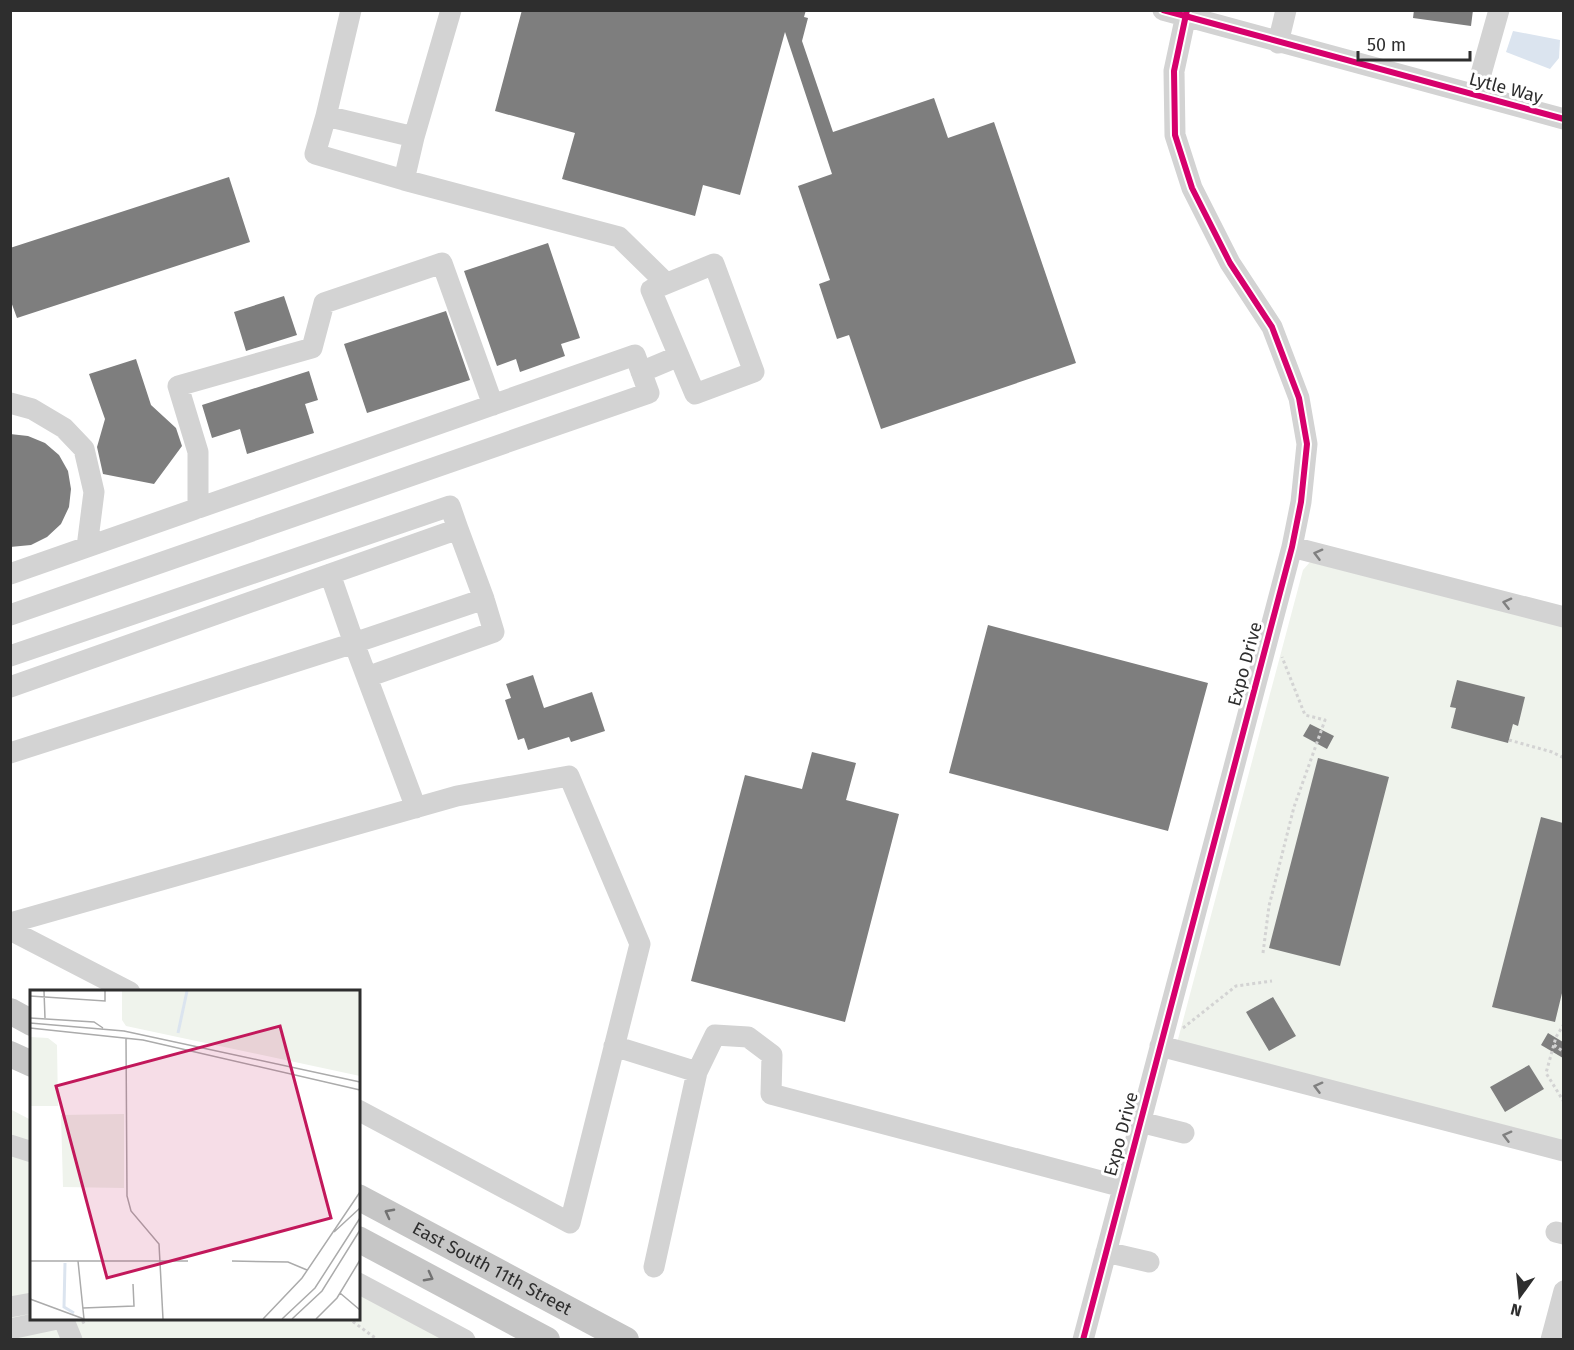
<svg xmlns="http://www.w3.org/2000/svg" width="1574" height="1350" font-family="'Fira Sans',sans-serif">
<rect width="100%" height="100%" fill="#fff"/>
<!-- green -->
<path fill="#eff3ec" d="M1310 562 1563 626V1144L1177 1043 1303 570Z
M10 1109 31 1120 32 1318H358L359 1286 464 1339H11Z"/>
<!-- water -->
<path fill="#dbe4ef" d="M1513 31 1560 40 1559 58 1550 69 1506 52Z"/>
<!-- building -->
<path fill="#7e7e7e" d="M522 10H806L804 17 808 18 802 41 833 132 934 98 948 138 994 122 1076 363 881 429 849 335 837 339 819 284 830 280 798 186 832 174 785 32 740 195 703 185 695 216 562 179 575 133 495 111Z
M1414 10H1473L1471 26 1413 18Z
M229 177 250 242 17 318 10 299V248Z
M548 243 580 338 561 344 565 356 520 372 516 359 497 366 464 271Z
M284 296 297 335 246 351 234 312Z
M446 311 470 380 367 413 344 344Z
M136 359 151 405 176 428 182 446 154 484 103 474 97 447 105 419 89 374Z
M309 371 318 400 305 404 314 433 247 454 240 429 212 438 202 405Z
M10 434 28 436 45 443 59 455 68 471 71 489 69 507 61 524 47 537 31 545 10 547Z
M988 625 1208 683 1168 831 949 773Z
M533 675 544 708 592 692 605 731 571 742 569 737 528 750 524 738 518 740 505 700 511 698 506 684Z
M1457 680 1525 697 1518 726 1513 724 1508 743 1451 728 1456 708 1450 707Z
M1310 724 1334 736 1327 749 1303 736Z
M812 752 856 763 846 800 899 814 845 1022 691 981 745 775 802 789Z
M1318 758 1389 777 1340 966 1269 948Z
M1541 817 1563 823V989L1555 1022 1492 1007Z
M1273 997 1296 1036 1269 1051 1246 1012Z
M1548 1033 1563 1042V1058L1541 1045Z
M1529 1065 1544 1089 1505 1112 1490 1087Z"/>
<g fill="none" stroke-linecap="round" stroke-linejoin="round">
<!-- path -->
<path stroke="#d3d3d3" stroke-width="3" stroke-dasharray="3 3" stroke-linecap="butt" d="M1509 740 1552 752 1564 758
M1263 953 1269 906 1294 807 1325 720 1305 715 1282 657
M1564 1024 1556 1037 1546 1073 1564 1102
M1183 1028 1236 986 1272 981
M1554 1045 1564 1052
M348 1318 378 1340
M82 1323 91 1318"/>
<!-- minor -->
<path stroke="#d3d3d3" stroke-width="21" d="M351 10 326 116 414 137 451 10
M1163 10 1564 119
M1278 43 1286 10
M1475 95 1499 10
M326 116 315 154 404 180 619 237 666 283
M404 180 414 137
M714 264 754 372 695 394 651 290Z
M641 372 679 356
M10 403 32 409 64 428 84 449 94 492 87 547
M198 508V452L178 386 312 348 324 303 442 263 493 405
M1292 547 1564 617
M10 574 635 355 649 393 10 615
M10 656 450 506 458 529
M367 677 494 632 484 599
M10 687 458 529 484 599 354 643 416 808
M10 753 354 643 330 574
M10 923 457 796 569 776 640 944 570 1223 358 1110
M10 930 130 992
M614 1046 697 1072 715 1035 748 1037 772 1055 771 1094 1123 1187
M1160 1046 1564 1151
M1140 1122 1184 1133
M10 1145 32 1152
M1556 1232 1564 1234
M1106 1252 1149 1262
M654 1267 697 1072
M358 1283 465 1340
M10 1307 32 1303
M63 1318 72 1340
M10 1329 62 1318
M1083 1340 1292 547 1301 502 1307 444 1299 398 1272 327 1230 263 1192 188 1175 135 1174 71 1187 10
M1551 1340 1564 1291"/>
<!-- major -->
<g stroke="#c6c6c6" stroke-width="26">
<path d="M10 1011 32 1023"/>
<path d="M10 1054 32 1064"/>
<path id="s1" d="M358 1197 626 1340"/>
<path d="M358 1239 547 1340"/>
</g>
<!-- cycleway casing -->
<g stroke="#fff" stroke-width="10">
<path id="cycleway" d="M1163 10 1564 119
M1083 1340 1292 547 1301 502 1307 444 1299 398 1272 327 1230 263 1192 188 1175 135 1174 71 1187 10"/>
</g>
<!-- cycleway -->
<use href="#cycleway" stroke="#d6006c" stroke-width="6"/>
</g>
<!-- one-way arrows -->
<defs><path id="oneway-chevron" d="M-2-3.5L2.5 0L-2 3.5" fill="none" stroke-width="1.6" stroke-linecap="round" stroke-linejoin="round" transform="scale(1.5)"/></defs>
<g stroke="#808080">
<use href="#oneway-chevron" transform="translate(1318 554) rotate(-165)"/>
<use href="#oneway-chevron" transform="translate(1507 603) rotate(-166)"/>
<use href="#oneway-chevron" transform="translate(1318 1087) rotate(-165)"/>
<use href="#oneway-chevron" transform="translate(1507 1136) rotate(-165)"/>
</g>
<g stroke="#727272">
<use href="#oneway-chevron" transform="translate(389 1213) rotate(-152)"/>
<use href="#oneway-chevron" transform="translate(429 1277) rotate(28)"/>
</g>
<g text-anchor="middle" stroke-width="6" stroke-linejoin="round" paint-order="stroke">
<!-- street labels -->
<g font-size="18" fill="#2e2e2e" stroke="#fff">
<text transform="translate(1506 88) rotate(15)" y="6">Lytle Way</text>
<text transform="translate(1245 664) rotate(-75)" y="6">Expo Drive</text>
<text transform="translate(1121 1134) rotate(-75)" y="6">Expo Drive</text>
<text dy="6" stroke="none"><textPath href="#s1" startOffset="152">East South 11th Street</textPath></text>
</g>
</g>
<!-- overview -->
<g transform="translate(30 990)">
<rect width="330" height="330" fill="#fff"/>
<path d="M92 1H330V86L96 36 92 30ZM0 47 18 48 27 55 28 116H0ZM94 124V198L33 197 31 125Z" fill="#eff3ec"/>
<path fill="none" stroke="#dbe4ef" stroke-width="3" d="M148 43 157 1M35 273 34 317 44 323"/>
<path fill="none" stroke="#ababab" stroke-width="1.5" d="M14 1 15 28M0 6 75 11V1M0 28 64 32 73 38M0 33 94 41 330 92M0 38 113 50 330 100M96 48 97 206 101 221 129 254 133 329M304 242 330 218M0 271H158M48 271 54 329M202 271 258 272 277 280M310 303 330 320M0 309 54 329M53 318 104 316 103 294M233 329 272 288 330 202M252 329 285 298 330 228M262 329 292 301 330 240M286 329 307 308 330 270"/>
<path fill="#c2185b" fill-opacity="0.15" stroke="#c2185b" stroke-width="3" d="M250 36 301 228 77 288 26 96Z"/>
<rect width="330" height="330" fill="none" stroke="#2e2e2e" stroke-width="3"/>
</g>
<!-- border -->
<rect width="1574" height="1350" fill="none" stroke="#2e2e2e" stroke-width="24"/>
<!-- north arrow -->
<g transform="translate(1520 1296) rotate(195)" stroke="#ffffff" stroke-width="4.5" paint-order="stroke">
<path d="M0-4.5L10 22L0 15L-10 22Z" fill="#2e2e2e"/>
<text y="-9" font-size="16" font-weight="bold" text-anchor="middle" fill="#2e2e2e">N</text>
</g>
<!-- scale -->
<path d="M1358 51v9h112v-9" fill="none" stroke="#2e2e2e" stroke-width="3"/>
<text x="1367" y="51" font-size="18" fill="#2e2e2e" stroke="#ffffff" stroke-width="4.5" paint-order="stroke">50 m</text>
</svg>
